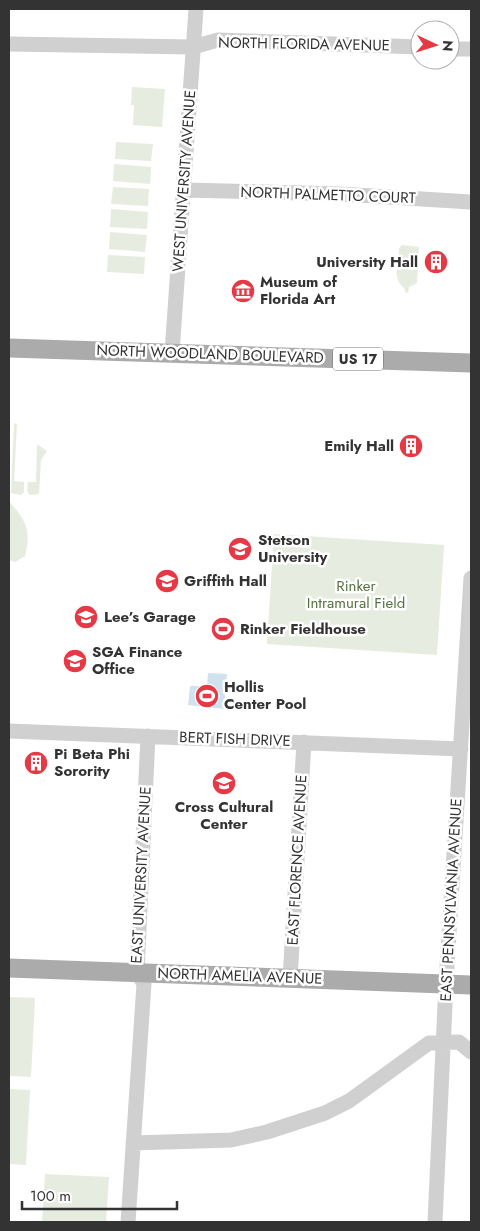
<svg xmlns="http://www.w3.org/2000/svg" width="480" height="1231" font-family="Jost,sans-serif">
<rect width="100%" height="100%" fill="#fff"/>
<!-- green -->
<path fill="#e6ecdf" d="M132 87 165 89 162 127 133 125 134 105H131Z
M116 142 153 144 151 161 115 159Z
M114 164 151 167 150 184 113 181Z
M113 187 149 189 148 206 111 204Z
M111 209 148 212 147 229 110 227Z
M110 232 147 235 145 252 109 249Z
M402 245 419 247 417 283 409 287 408 293 405 292 404 288C391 278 399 262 399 248Z
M108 255 145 257 144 274 107 272Z
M14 423 17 424 14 481 24 482V492L21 495 11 493Z
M37 444 47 451 41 460 39 494 30 495 27 491 28 482H36Z
M9 501C25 520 32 529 25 556L15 562 9 560Z
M274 534 444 545 437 655 267 644Z
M9 997 35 998 31 1077 9 1076Z
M9 1089 30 1090 26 1165 9 1164Z
M45 1174 109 1177 106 1222H42Z"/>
<!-- water -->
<path fill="#cfe2ee" d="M208 673 227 674 224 709 188 705 190 686H207Z"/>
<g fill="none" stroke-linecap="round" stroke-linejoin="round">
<!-- minor -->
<path stroke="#d0d0d0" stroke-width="15" d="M9 44 193 47 218 40 420 47
M450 49H471
M184 190 340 194 471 202
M172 353 196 9
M9 731 461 749
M290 979 304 742
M133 1143 231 1140 267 1132 325 1113 349 1101 429 1043 459 1042 471 1052
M128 1222 144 984 137 972 148 736
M435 1222 446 983 471 578"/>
<!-- major -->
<path stroke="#ababab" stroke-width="19" d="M9 348 471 363
M9 968 471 985"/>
</g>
<!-- icons -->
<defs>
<g id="building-disc" transform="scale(1.25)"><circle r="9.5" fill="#e63946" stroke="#fff"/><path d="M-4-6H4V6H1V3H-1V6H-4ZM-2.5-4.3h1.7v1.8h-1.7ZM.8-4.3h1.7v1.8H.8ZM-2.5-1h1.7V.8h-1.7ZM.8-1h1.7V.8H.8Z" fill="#fff"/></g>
<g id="museum-disc" transform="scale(1.25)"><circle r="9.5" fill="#e63946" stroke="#fff"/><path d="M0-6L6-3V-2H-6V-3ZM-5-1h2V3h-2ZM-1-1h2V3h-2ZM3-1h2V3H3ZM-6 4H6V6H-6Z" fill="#fff"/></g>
<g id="university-disc" transform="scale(1.25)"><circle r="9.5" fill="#e63946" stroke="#fff"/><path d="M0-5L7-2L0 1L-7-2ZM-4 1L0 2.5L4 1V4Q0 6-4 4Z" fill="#fff"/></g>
<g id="stadium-disc" transform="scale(1.25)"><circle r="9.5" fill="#e63946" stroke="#fff"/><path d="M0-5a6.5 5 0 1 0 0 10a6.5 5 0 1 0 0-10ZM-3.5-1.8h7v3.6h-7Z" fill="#fff"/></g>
</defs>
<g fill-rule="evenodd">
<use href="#building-disc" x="436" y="262"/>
<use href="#museum-disc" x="243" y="291"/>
<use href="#building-disc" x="411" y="446"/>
<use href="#university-disc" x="240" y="549"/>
<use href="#university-disc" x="167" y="581"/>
<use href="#university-disc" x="86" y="617"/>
<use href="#stadium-disc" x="223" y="629"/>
<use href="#university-disc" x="75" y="661"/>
<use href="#stadium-disc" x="207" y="696"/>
<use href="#building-disc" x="36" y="763"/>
<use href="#university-disc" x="224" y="783"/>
</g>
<g text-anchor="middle" stroke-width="5" stroke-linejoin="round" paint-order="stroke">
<!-- shield labels -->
<rect fill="#fff" stroke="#707070" stroke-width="1" x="333" y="347.5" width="50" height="23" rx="4"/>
<g font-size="14" font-weight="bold" fill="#333">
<text x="358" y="364">US 17</text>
</g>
<!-- street labels -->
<g font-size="15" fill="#333" stroke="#fff">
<text transform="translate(304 44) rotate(1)" y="5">NORTH FLORIDA AVENUE</text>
<text transform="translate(184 181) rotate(-86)" y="5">WEST UNIVERSITY AVENUE</text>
<text transform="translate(328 195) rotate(2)" y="5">NORTH PALMETTO COURT</text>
<text transform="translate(210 354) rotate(2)" y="5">NORTH WOODLAND BOULEVARD</text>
<text transform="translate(235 739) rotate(2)" y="5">BERT FISH DRIVE</text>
<text transform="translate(297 860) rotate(-87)" y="5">EAST FLORENCE AVENUE</text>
<text transform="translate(141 875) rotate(-87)" y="5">EAST UNIVERSITY AVENUE</text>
<text transform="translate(451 900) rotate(-87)" y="5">EAST PENNSYLVANIA AVENUE</text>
<text transform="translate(240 976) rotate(2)" y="5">NORTH AMELIA AVENUE</text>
</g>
<!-- poi labels -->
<g font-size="15" font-weight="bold" fill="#333" stroke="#fff" text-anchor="start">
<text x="418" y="267" text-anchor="end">University Hall</text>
<text x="260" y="287">Museum of<tspan x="260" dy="17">Florida Art</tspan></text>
<text x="394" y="451" text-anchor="end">Emily Hall</text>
<text x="258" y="545">Stetson<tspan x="258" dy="17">University</tspan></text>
<text x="184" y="586">Griffith Hall</text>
<text x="104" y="622">Lee’s Garage</text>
<text x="240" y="634">Rinker Fieldhouse</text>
<text x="92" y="657">SGA Finance<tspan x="92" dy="17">Office</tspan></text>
<text x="224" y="692">Hollis<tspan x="224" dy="17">Center Pool</tspan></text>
<text x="54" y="759">Pi Beta Phi<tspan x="54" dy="17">Sorority</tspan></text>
<text x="224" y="812" text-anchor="middle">Cross Cultural<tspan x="224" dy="17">Center</tspan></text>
</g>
<!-- park labels -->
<g font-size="15" fill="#56703f" stroke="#fff">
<text x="356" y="591">Rinker<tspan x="356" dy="17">Intramural Field</tspan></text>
</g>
</g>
<!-- border -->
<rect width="480" height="1231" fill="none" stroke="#333333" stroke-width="20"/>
<!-- north arrow -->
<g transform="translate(435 45) rotate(94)"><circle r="24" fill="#ffffff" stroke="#adadad"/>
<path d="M0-4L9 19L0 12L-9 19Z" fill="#e63946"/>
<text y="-8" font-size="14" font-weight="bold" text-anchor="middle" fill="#333333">N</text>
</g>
<!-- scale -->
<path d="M22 1201v8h155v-8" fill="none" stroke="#333333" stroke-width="2.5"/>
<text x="30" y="1201" font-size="15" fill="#333333" stroke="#ffffff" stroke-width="4" paint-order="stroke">100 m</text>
</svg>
